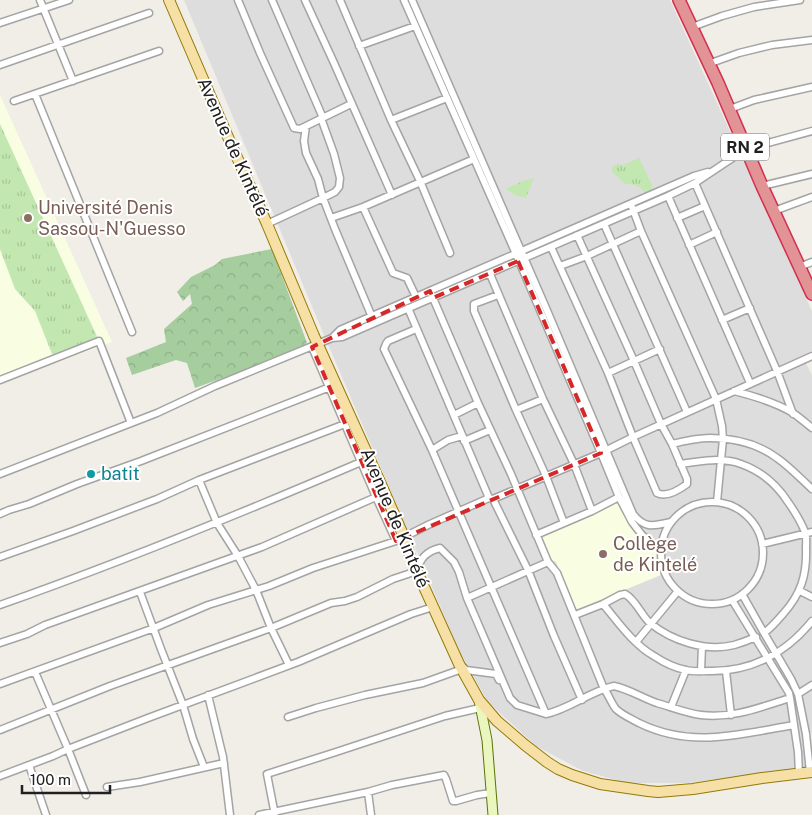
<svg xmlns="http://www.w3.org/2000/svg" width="812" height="815" font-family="'Public Sans',sans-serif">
<defs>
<pattern id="grass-tufts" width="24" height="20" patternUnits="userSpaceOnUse" patternTransform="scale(1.25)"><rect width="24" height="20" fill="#c3e7b0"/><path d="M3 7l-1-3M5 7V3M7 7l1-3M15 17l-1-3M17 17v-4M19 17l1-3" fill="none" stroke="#a7c697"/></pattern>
<pattern id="forest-crowns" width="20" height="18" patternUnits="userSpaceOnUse" patternTransform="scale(1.25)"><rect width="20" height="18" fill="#a5cd9e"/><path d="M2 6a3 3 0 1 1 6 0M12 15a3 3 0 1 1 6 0" fill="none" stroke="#8eb088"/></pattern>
</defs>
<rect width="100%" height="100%" fill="#f0eee7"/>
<!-- residential -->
<path fill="#dedddd" d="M184 0H670L812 311V351L802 356 812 375V732L807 735 811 767 688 783H627L583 771 536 746 488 702 461 655 324 335Z"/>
<!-- education -->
<path fill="#f9fde2" d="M0 95 112 342 0 384Z
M618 500 631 528 644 541 657 550 661 575 576 610 556 562 549 558 540 536Z"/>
<!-- grass -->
<path fill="url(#grass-tufts)" d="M0 124 99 341 54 359 35 311 15 289 0 249Z
M639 158 653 187 649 195 645 194C641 186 634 184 625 184L612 172V167L618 164 623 165Z
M534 178 526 198 515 195 505 189 523 181Z"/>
<!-- forest -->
<path fill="url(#forest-crowns)" d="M272 249 307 343 296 351 195 388 187 363 176 360 132 375 126 358 166 342 164 329 192 304 190 294 183 301 177 292 191 277 215 265 222 259Z"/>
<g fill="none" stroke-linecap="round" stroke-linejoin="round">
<!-- street casing -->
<g stroke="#a4a4a4" stroke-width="9">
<path id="street" d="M40 0 73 81
M238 0 260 53 294 128 300 129 351 104
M272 0 323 118
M305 0 334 63 392 195
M340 0 391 120 420 181 450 253
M404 0 516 254 601 453 619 497 632 522 642 535 650 542 661 547
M412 0 546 308 633 514C645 529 653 526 671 522
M0 23 69 0
M692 27 722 16 754 7 800 0
M359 46 415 26
M708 64 739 53 772 45 812 40
M0 65 149 13
M35 94 132 332
M14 101 159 51
M730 109 754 100 812 87
M391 120 447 98
M306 126 304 141 306 153 318 179 323 198 335 229 372 317
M695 183 777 371 793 414
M762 186 812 174
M668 196 750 383
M363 207 393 273 407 278 416 297
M632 207 641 231 716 399 722 426 723 439 717 502
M774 211 812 197
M331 218 363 207 474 159
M677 218 705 206
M267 224 323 198 335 192 339 187 340 178 334 154 321 118
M604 224 687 412
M689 245 717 232
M551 247 608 373 633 437 657 493C667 498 679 490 687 484V479L672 444 661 424 634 361 577 235
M560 266 587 256 641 231
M799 267 812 262
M490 274 543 399 574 464 592 511
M430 291 478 403 511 474 548 562 557 573 604 689C609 695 611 703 616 709 622 715 632 719 639 723 692 749 740 734 794 725
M498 295 474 304V311L516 410 546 476 564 523
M408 308 489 498
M722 320 750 308
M416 329 388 341 386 344 384 349 432 450 546 714C570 709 590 691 614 686 629 689 642 698 657 703 671 707 686 713 701 715 732 719 761 707 790 698
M332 338 340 330 694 176 708 172
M312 347 376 497 396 541
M608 373 660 349
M0 380 99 341 131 423
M734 391C754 396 775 402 793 413 800 418 806 423 812 428
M516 410 543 399
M454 415 478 403
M464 441 490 430
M672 444C684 441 697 438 710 438 733 438 758 444 777 458 790 467 801 479 812 489
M432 450 448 440 462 436
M680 464C700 461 722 457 741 464 761 471 777 485 788 502 795 512 801 522 805 532 807 537 806 543 806 548 807 575 801 594 783 614 777 621 771 628 764 633
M0 474 157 413 215 386 332 338 342 337 668 196 695 183 746 149 812 131
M199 480 217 523 238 556 256 590 271 628 289 665
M493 499 528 570 554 636 582 700
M661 553a51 51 0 1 1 102 0a51 51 0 1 1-102 0Z
M0 514 9 510 29 504 77 484 141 461 330 387
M536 535 592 511 619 497
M762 544 812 532
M0 557 73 531 157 499 199 480 345 424
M800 591 812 597
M140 592 161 649 183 705 193 739 204 767
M742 594 764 633 791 679 798 694 806 734 810 772
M467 598 548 562
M732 600 789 693 790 698 798 752 799 774
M603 604C618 622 633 644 654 656 663 662 675 668 686 670 693 672 701 671 709 671 751 672 786 653 812 621
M0 605C122 562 242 513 361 462
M575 615 603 604 620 595 625 594C636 600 641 615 650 623 672 641 706 652 734 645 741 643 749 640 756 637
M636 642 678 591
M0 643 27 634 45 625 262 547 376 497
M462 666 466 670 496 674 499 680
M701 671 702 646
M726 671 731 715
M35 672 68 749 86 795
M0 684 154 628 208 605 269 586 313 568 396 541 430 524 489 498 493 499 601 453 633 437 812 356
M798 694 812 685
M208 695 223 757 230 815
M671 707 686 670
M288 717 316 708 365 695 423 683 462 669
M0 730 110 686 271 628 331 603 345 601 357 597 393 579 417 571C420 558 427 551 440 548L454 562 459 572 467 598 510 698 517 705 546 714
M29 765 46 815
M0 776 53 756 68 749 148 718 298 662 411 614 433 607
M107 787 140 782 224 763
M368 792 371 815
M259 815 368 792 392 785 444 775 446 779 453 801H456L477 795 491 793
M275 815 267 774 336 752 445 716 480 708"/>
</g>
<!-- secondary casing -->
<g stroke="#58730b" stroke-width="11">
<path id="secondary" d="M479 700 487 740 493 815"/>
</g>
<!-- primary casing -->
<g stroke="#937a08" stroke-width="12">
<path id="primary" d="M169 0 231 144 267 224 314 336 380 482 404 537 410 556 459 664 479 700 497 721 525 745 547 762 558 769 572 775 600 784 648 791 658 792 693 789 762 778 812 772"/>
</g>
<!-- highway casing -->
<g stroke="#d2304f" stroke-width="14">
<path id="highway" d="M679 0 718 83 762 186 812 294"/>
</g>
<!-- street -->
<use href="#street" stroke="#fff" stroke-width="6"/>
<!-- secondary -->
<use href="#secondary" stroke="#ebf6be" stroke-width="9"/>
<!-- primary -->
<use href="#primary" stroke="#f7e0a5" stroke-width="10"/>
<!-- highway -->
<use href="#highway" stroke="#e29396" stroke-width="11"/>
</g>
<!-- marked area -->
<path fill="none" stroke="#d62828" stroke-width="4" stroke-dasharray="10 6" stroke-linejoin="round" d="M518 261 601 453 396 541 312 347 430 291 433 298Z"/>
<!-- markers -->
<g fill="#8d6e63" stroke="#fff" stroke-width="2">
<circle cx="28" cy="218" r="5"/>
<circle cx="603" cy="554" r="5"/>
</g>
<circle fill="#0f9aa8" stroke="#fff" stroke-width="2" cx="91" cy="474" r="5"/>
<g text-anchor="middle" stroke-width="4" stroke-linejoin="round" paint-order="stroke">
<!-- shield labels -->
<rect fill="#fff" stroke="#636363" stroke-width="1" x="721" y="133.5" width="48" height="27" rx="4"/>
<g font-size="16" font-weight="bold" fill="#202020">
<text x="745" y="153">RN 2</text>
</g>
<!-- street labels -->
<g font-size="18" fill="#202020" stroke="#fff">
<text transform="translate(233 147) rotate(66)" y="6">Avenue de Kintélé</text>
<text transform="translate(395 518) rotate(67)" y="6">Avenue de Kintélé</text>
</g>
<!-- education labels -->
<g font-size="18" fill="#785e54" stroke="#fff" text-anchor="start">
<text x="38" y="214">Université Denis<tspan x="38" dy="21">Sassou-N'Guesso</tspan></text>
<text x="613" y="550">Collège<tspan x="613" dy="21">de Kintelé</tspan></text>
</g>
<!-- culture labels -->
<g font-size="18" fill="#0d838f" stroke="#fff" text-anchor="start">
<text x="101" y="480">batit</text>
</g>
</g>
<!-- scale -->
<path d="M22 785v8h88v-8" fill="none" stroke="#202020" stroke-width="2.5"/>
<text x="30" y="785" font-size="15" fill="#202020" stroke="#ffffff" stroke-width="4" paint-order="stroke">100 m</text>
</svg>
